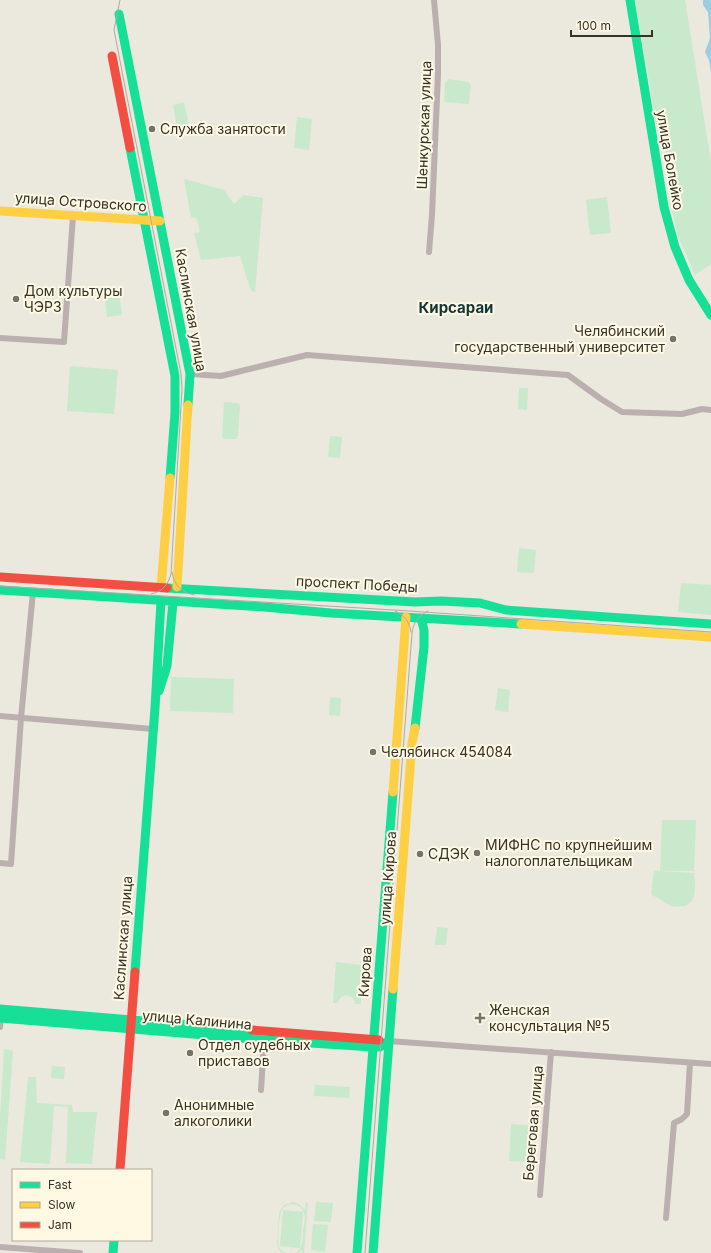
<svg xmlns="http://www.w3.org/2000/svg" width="711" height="1253" font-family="Inter,sans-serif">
<rect width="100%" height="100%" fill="#ebe8dd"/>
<!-- green -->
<path fill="#c8e9cc" d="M635 0H685L711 162V264L695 275 678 236 670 202 678 174 673 158 660 147Z
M449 79 468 82 471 85 469 104 444 102 445 83Z
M184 102 189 125 177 127 173 105Z
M297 117 312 119 309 150 294 148Z
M184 179 224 190 234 204 244 195 263 198 255 292 251 291 240 256 201 260 194 233 200 232 197 219 191 217Z
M607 197 611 233 590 235 586 200Z
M119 292 122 315 107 317 104 294Z
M70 366 118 370 114 414 67 411Z
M519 388H528L527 410 518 409Z
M224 402 239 403 240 406 238 436 236 439H224L222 436Z
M330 436 342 437 340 458 328 457Z
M519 548 536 550 534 573 517 572Z
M681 583 711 585V615L678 612Z
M171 677 234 679 233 713 170 711Z
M498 688 510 690 508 712 495 710Z
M330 697 341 698 340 716 329 715Z
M662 820H696L694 871H660L694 873C695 885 698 902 684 906 679 907 675 907 671 906 664 903 659 897 651 895L654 870 660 871Z
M437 927 448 928 446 945H435Z
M336 962 362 965 361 1004H355L353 998 346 995 341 997 337 1003H333Z
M4 1049 13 1051 5 1160 0 1159V1118Z
M52 1066 65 1067 64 1079 51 1078Z
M28 1077H36L37 1103 72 1105 73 1112H97L92 1164 66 1163 68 1107 54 1106 50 1164 20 1162Z
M315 1085 350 1087 349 1098 314 1096Z
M511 1124 537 1126 535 1162 509 1161Z
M293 1202 299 1204 305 1210 306 1202 308 1203 304 1253H302V1250L298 1253H295C303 1248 303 1240 303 1231 304 1226 306 1218 304 1213 301 1203 287 1201 282 1210 279 1215 277 1242 279 1247 281 1250 283 1252 286 1253H282L279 1250 277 1243 279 1213 284 1205Z
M316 1202 333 1203 331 1222 314 1221Z
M283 1210 303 1212 300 1248 280 1246Z
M313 1224 328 1225 325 1252 311 1250Z"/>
<!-- water -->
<path fill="#9ccde3" d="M703 0H711V72L709 60 705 52 710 38 708 12 703 5Z"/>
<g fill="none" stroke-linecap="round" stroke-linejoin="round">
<!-- street -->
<path stroke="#bbb0af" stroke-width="6" d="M429 252 432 215 438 74V45L434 0
M0 338 64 342 73 216
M190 374 221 376 307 355 568 375 601 399 622 412 682 414 702 409 711 410
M0 716 153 729
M0 863 11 864 21 718 33 592
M0 1027 1 1015
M388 1041 711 1064
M261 1090 264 1040
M540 1195 551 1052
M666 1218 674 1123 682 1119 687 1114 690 1063
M0 1247 80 1253"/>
<!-- fast -->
<path stroke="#16e098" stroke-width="9" d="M630 0 664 207 675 247 689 280 711 315
M119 14 190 374 188 405
M130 148 175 376V413L170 478
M167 588 415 602 441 601 480 603 506 610 711 624
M0 590 264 607 331 613 521 624
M159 691 167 666 173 602
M415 728 424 647V630L421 618
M135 972 155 708 161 601
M0 1009 252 1030
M0 1018 264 1040 373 1047H380L388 1041
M113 1253 114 1240
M357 1253 393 792
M373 1253 393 989"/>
<!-- slow -->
<path stroke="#ffcf43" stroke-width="9" d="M0 211 160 221
M161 587 170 478
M177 587 188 405
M521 624 711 637
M393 792 406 617
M393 989 412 743 415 728"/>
<!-- jam -->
<path stroke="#f24e42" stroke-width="9" d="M112 56 130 148
M0 577 167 588
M252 1030 379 1040
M120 1170 135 972"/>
<!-- tram -->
<path stroke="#b0aaa7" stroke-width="1" d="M120 0 114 30 181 374 182 389 171 574C168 585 162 592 151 594
M172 572C174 585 181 592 194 595
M0 586 409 611 711 632
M395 611C404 615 410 622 411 632
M365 1253 412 633C413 623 418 616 428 611"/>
</g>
<!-- markers -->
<g fill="#747269" stroke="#fff9e4" stroke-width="1.5">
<circle cx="152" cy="129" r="4"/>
<circle cx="16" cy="299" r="4"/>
<circle cx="673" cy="339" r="4"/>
<circle cx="373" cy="752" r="4"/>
<circle cx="477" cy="853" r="4"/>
<circle cx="420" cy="854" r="4"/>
<path d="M478 1012h4v4h4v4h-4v4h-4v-4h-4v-4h4z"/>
<circle cx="190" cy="1053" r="4"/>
<circle cx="166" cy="1113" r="4"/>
</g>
<g text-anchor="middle" stroke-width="4" stroke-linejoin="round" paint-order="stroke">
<!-- street labels -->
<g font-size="14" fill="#34322a" stroke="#fff9e4">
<text transform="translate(424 125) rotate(-88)" y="5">Шенкурская улица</text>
<text transform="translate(670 160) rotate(80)" y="5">улица Болейко</text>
<text transform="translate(81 202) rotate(4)" y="5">улица Островского</text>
<text transform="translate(191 310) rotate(80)" y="5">Каслинская улица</text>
<text transform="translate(357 584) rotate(3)" y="5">проспект Победы</text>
<text transform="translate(388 878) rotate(-86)" y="5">улица Кирова</text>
<text transform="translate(123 938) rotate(-86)" y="5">Каслинская улица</text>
<text transform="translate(365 972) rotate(-86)" y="5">Кирова</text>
<text transform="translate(197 1020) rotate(5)" y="5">улица Калинина</text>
<text transform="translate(533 1123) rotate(-85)" y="5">Береговая улица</text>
</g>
<!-- poi labels -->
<g font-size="14" fill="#34322a" stroke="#fff9e4" text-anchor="start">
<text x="160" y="134">Служба занятости</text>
<text x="24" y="296">Дом культуры<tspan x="24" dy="16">ЧЭРЗ</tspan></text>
<text x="665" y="336" text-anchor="end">Челябинский<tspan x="665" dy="16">государственный университет</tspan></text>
<text x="381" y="757">Челябинск 454084</text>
<text x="485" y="850">МИФНС по крупнейшим<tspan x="485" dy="16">налогоплательщикам</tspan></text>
<text x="428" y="859">СДЭК</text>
<text x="489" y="1015">Женская<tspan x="489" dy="16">консультация №5</tspan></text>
<text x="198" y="1050">Отдел судебных<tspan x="198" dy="16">приставов</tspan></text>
<text x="174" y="1110">Анонимные<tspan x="174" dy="16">алкоголики</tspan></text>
</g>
<!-- neighbourhood labels -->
<g font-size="15" font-weight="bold" fill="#123538" stroke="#fff9e4">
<text x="456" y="313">Кирсараи</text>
</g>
</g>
<!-- legend -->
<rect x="12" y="1169" width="140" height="72" fill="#fff9e4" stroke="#aea99a"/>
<rect x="20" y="1182" width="20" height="6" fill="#16e098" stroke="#aea99a"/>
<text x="48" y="1189" font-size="12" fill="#34322a">Fast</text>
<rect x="20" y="1202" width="20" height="6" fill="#ffcf43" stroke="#aea99a"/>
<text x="48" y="1209" font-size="12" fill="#34322a">Slow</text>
<rect x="20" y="1222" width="20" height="6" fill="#f24e42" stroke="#aea99a"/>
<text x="48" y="1229" font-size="12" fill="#34322a">Jam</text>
<!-- scale -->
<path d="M571 30v6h81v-6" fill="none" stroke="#34322a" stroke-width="2"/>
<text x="577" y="30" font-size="12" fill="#34322a" stroke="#fff9e4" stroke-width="3" paint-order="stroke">100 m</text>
</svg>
